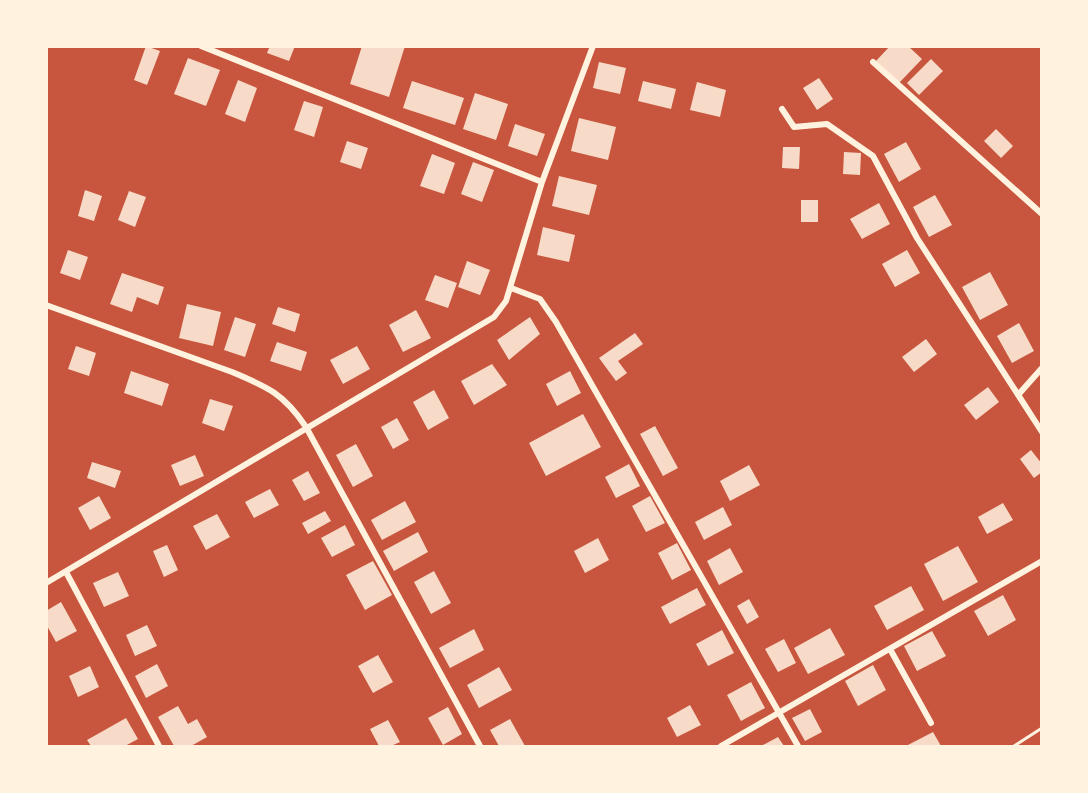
<svg xmlns="http://www.w3.org/2000/svg" width="1088" height="793" font-family="Arial,sans-serif">
<rect width="100%" height="100%" fill="#c8553d"/>
<!-- building -->
<path fill="#f7dbc8" d="M146 46 160 51 147 85 134 80Z
M270 46H295L289 61 267 53Z
M362 46H405L389 97 350 84Z
M890 46H908L922 59 899 83 876 61Z
M188 58 220 70 206 106 174 94Z
M931 59 943 71 919 95 907 83Z
M599 62 626 68 620 94 593 88Z
M819 78 833 99 817 110 803 88Z
M238 80 257 88 245 122 225 114Z
M412 81 464 98 455 125 403 108Z
M643 81 676 89 671 109 638 101Z
M697 82 726 90 720 117 690 110Z
M475 93 508 104 496 140 463 129Z
M304 101 323 107 314 137 294 130Z
M579 118 616 127 608 160 571 151Z
M515 124 545 134 537 156 508 146Z
M996 129 1013 146 1001 158 984 141Z
M347 141 368 148 361 169 340 162Z
M906 142 921 169 899 182 884 154Z
M783 147H800L799 169 782 168Z
M844 152 861 153 860 175 843 174Z
M432 154 455 163 444 194 420 186Z
M473 162 494 170 482 202 461 194Z
M559 176 597 185 589 215 552 206Z
M85 190 102 196 94 221 78 216Z
M129 191 146 197 135 227 118 220Z
M935 195 952 225 929 237 913 207Z
M801 200H818V222H801Z
M879 203 890 224 862 239 850 219Z
M543 227 575 235 569 262 537 255Z
M68 250 88 257 80 280 60 273Z
M907 250 920 273 895 287 882 264Z
M467 261 490 270 480 295 458 287Z
M990 272 1008 305 980 320 962 287Z
M122 273 164 287 158 305 137 297 132 312 110 304Z
M435 275 457 283 448 308 425 300Z
M187 304 221 312 213 346 179 338Z
M278 307 300 314 295 332 272 324Z
M416 310 431 338 403 352 389 325Z
M235 317 256 324 245 357 224 350Z
M530 317 540 334 509 360 497 340Z
M1019 323 1034 351 1012 363 997 336Z
M635 333 643 344 618 361 627 373 616 381 599 358Z
M926 339 937 354 914 372 902 357Z
M277 342 307 352 301 371 270 361Z
M76 346 96 353 89 376 68 369Z
M357 346 370 369 343 384 330 360Z
M492 364 507 385 474 405 461 381Z
M131 371 169 384 162 406 124 393Z
M570 371 581 393 557 406 546 384Z
M988 387 999 402 976 420 964 405Z
M434 390 449 418 428 430 413 402Z
M210 399 233 406 224 431 202 423Z
M583 414 601 447 546 476 529 443Z
M397 418 409 440 393 449 381 427Z
M655 426 678 468 663 476 640 434Z
M356 444 373 476 353 487 336 455Z
M1031 450 1042 464V472L1034 478 1020 459Z
M195 455 204 476 180 486 171 465Z
M92 462 121 471 115 488 87 478Z
M629 464 640 486 616 498 605 477Z
M749 465 760 485 730 501 720 481Z
M308 471 320 493 304 501 292 480Z
M270 489 279 505 254 518 245 502Z
M99 496 111 518 90 530 78 508Z
M650 496 665 523 646 532 632 506Z
M405 501 416 522 382 540 371 520Z
M1003 503 1013 520 987 534 978 517Z
M723 507 732 525 704 540 695 522Z
M325 511 331 521 308 534 302 523Z
M217 514 230 537 206 550 193 526Z
M345 525 355 545 332 557 321 538Z
M418 532 428 552 394 571 383 551Z
M598 538 609 560 585 573 574 551Z
M677 543 691 570 672 580 658 553Z
M167 545 178 570 164 577 153 551Z
M958 546 978 582 943 601 924 564Z
M730 548 743 572 719 585 707 561Z
M373 561 392 595 365 610 346 575Z
M434 571 451 603 431 614 414 582Z
M118 572 129 596 104 607 93 583Z
M911 586 924 610 887 630 874 606Z
M697 588 706 605 670 624 661 607Z
M1003 595 1016 620 988 636 974 611Z
M749 599 759 617 747 624 737 606Z
M61 602 77 631 56 642 46 624V611Z
M147 625 157 646 135 656 126 635Z
M830 628 845 655 808 674 794 648Z
M474 629 484 650 450 668 439 648Z
M722 630 734 653 708 666 696 644Z
M932 631 946 656 917 671 904 646Z
M784 639 796 663 778 672 765 649Z
M378 655 393 682 373 693 358 666Z
M157 664 168 686 146 698 135 676Z
M873 665 886 690 858 706 845 681Z
M90 666 99 687 78 697 69 676Z
M499 667 512 690 479 708 467 685Z
M751 682 765 708 741 721 727 695Z
M690 705 701 725 677 737 667 718Z
M178 706 188 724 197 719 207 737 191 746H174L158 717Z
M448 707 462 734 443 745 428 718Z
M810 709 822 732 805 741 792 718Z
M126 718 138 739 125 746H91L87 740Z
M510 719 525 746H499L490 730Z
M388 720 400 742 391 746H379L370 729Z
M933 732 941 746H906Z
M778 737 784 746H760L765 744Z"/>
<g fill="none" stroke-linecap="round" stroke-linejoin="round">
<!-- path -->
<path stroke="#fff3e0" stroke-width="3" d="M1014 746 1042 728"/>
<!-- minor -->
<path stroke="#fff3e0" stroke-width="6" d="M201 46 542 182
M873 62 1042 214
M782 109 794 127 827 124 873 156 917 238 1042 432
M511 288 540 299 556 322 798 746
M46 305 232 372C268 387 284 394 306 427L480 746
M1018 395 1042 368
M66 572 159 746
M46 583 494 317 506 301 542 182 593 46
M890 649 931 723
M721 746 1042 561"/>
</g>
<!-- border -->
<rect width="1088" height="793" fill="none" stroke="#fff3e0" stroke-width="96"/>
</svg>
